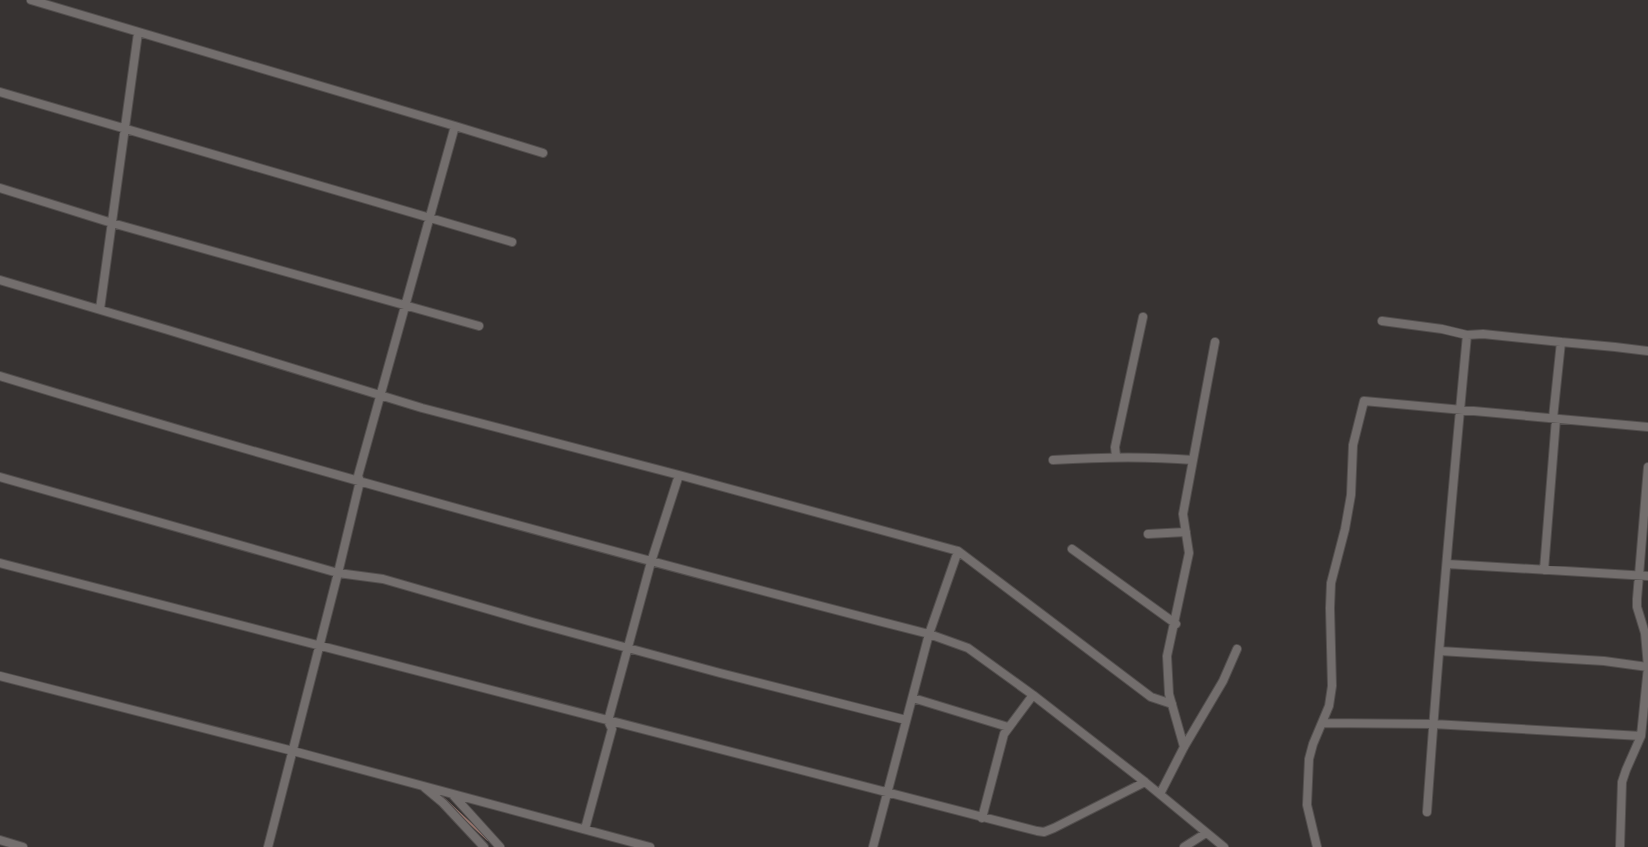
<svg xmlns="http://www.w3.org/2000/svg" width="1648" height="847" font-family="'Roboto Condensed',sans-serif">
<rect width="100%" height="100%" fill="#373332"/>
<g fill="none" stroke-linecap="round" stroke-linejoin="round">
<!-- stream -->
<path stroke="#98756d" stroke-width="2" d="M440 795 488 840"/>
<!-- minor casing -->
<g stroke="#534f4e" stroke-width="10">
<path id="minor" d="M31 0 455 126
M0 92 512 242
M0 188 112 223 479 326
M0 280 168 330 422 408 679 475 958 551 929 634 873 847
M100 309 138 33
M1382 321 1442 329 1467 335 1483 334 1561 342 1553 418
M1561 342 1615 347 1648 351
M0 376C307 470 618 554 929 634L968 648 1033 695 1145 782 1224 847
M1116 456 1115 447 1143 317
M1053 460C1100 457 1146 456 1193 460
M1648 467 1637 599V607L1645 633 1648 667
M0 477 338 573 383 579 532 622 720 673 906 720
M1148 534 1186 532
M1072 549 1176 624
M958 551 1151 697 1172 704
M0 563 1037 831 1044 832 1054 828 1145 782
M1447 564 1648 576
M1544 570 1556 419
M1440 651 1604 661 1648 667
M0 676 293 751 650 847
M913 698 1008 727
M1322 723 1433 724 1641 736
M1184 747 1169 694 1167 656 1189 553 1183 514 1215 342
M425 788 443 803 484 847
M1160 794 1184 747 1223 681 1237 649
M453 795 500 847
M1427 812C1438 653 1452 494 1467 335
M982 818 1004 734 1033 695
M585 829 612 729 608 721 651 562 679 475
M0 840 23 847
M268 847 338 573 360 481 358 476 455 126 543 153
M1184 847 1206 833
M1317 847 1307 805 1309 759 1313 744 1329 706 1332 686 1330 608 1331 583 1345 529 1351 495 1353 445 1364 401 1648 427
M1620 847 1622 782 1626 770 1641 736 1648 667"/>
</g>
<!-- minor -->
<use href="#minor" stroke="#736e6d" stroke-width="8"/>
</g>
</svg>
